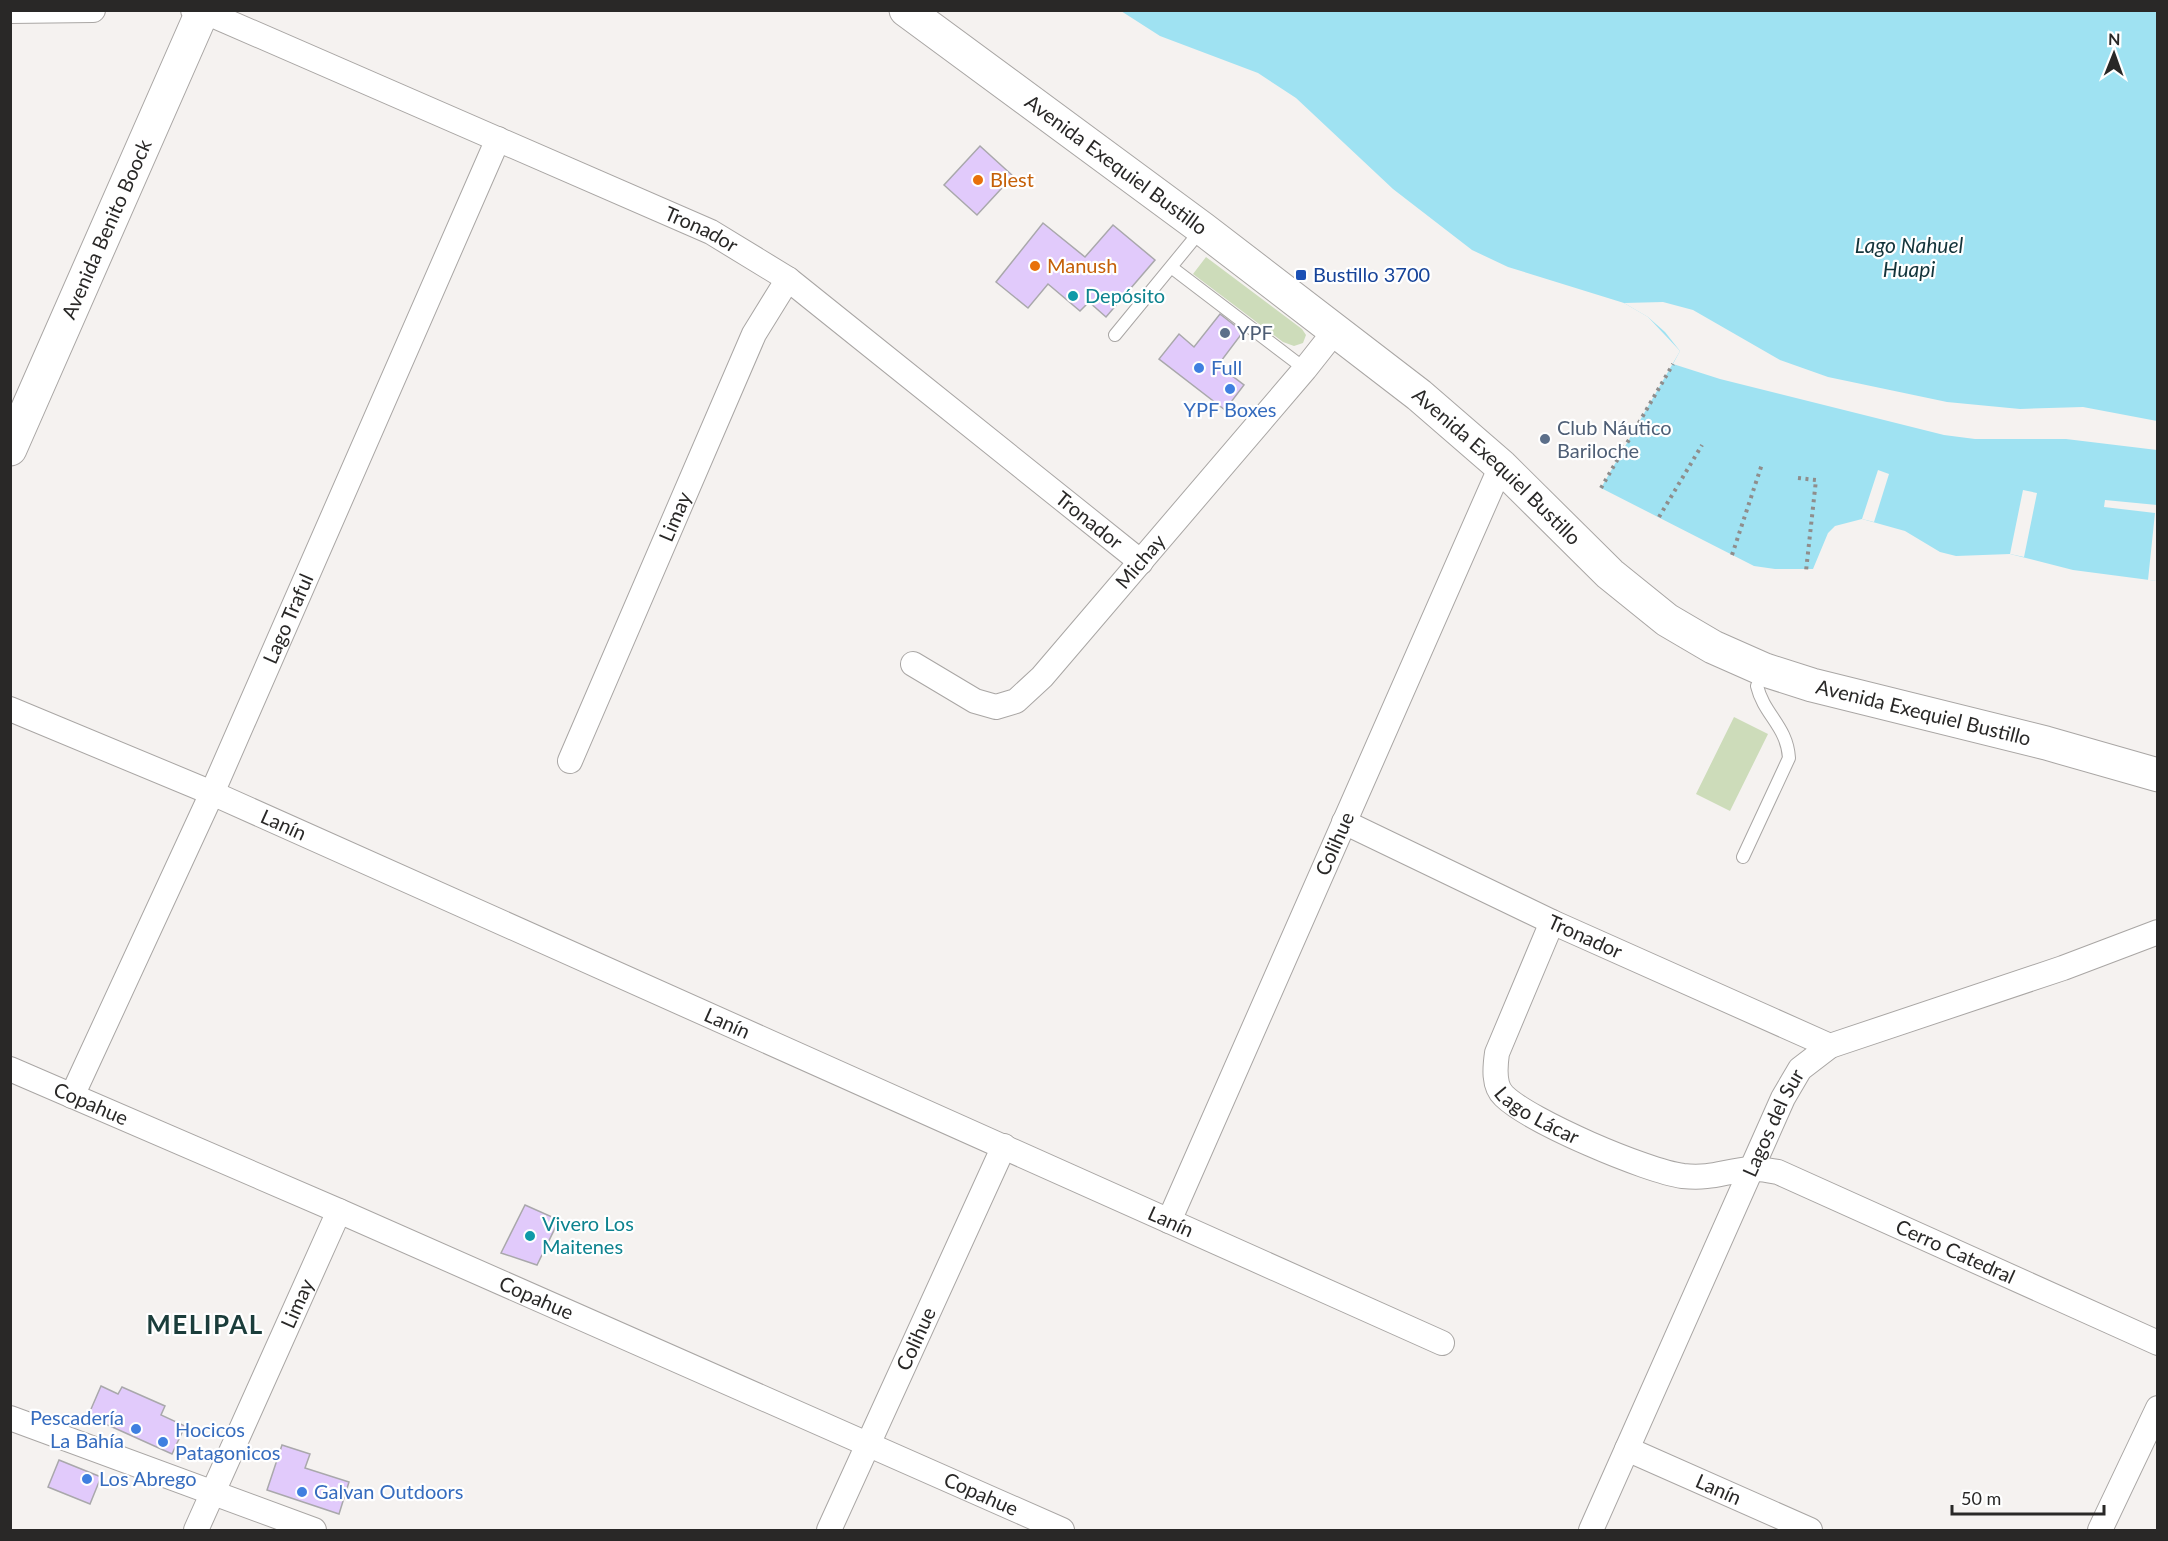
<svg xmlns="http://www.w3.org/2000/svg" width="2168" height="1541" font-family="Lato,sans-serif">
<rect width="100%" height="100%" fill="#f5f2f0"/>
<!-- green -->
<path fill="#cddcba" d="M1206 257 1302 329 1306 335 1303 343 1294 346 1283 342 1193 274Z
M1734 717 1768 734 1730 811 1696 794Z"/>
<!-- water -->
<path fill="#9fe2f2" d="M1121 11H2157V581L2073 570 2010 554 1956 556 1940 552 1905 531 1862 519 1835 526 1828 533 1813 569H1775L1754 566 1601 488 1680 351 1648 317 1624 303 1508 267 1472 250 1393 189 1296 98 1258 73 1160 36Z"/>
<!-- pier -->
<path fill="#f5f2f0" d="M1663 302 1693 310 1780 360 1828 377 1947 402 2020 409 2083 407 2157 421V450L2066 439H1975L1944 435 1720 379 1673 364 1680 351 1665 332 1648 317 1624 303Z
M1878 470 1889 474 1874 522 1862 519Z
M2023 490 2037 493 2024 557 2010 554Z
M2105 500 2157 505V581L2148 580 2155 513 2104 507Z"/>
<!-- building -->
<path fill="#e1cafb" stroke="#a9a8ab" stroke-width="1.5" d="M980 146 1013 176 977 215 944 185Z
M1043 223 1085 257 1113 225 1155 260 1106 317 1089 302 1080 311 1048 284 1028 308 996 282Z
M1220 314 1243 332 1218 365 1244 385 1225 410 1159 359 1179 334 1194 347Z
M525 1205 559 1220 537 1265 501 1253Z
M101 1386 118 1394 122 1387 165 1406 161 1415 185 1426 172 1454 88 1416Z
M282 1445 310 1454 305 1468 349 1482 339 1514 267 1490Z
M59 1460 101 1477 90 1504 48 1487Z"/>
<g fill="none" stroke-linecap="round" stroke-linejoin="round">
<!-- lane casing -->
<g stroke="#a9a6a4" stroke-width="14">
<path id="lane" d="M1171 267 1305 369
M1115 335 1202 229
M1743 857 1789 758C1787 726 1764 715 1757 686L1764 671"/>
</g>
<!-- street casing -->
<g stroke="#a9a6a4" stroke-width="26">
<g id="street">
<path id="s1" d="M193 10 203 11 711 232 788 279 1141 562"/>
<path d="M10 11 93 10"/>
<path id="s2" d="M913 664 975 701 996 707 1016 701 1042 677 1305 369 1335 331"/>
<path id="s3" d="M10 709 212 793 1442 1343"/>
<path id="s4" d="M570 761 754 334 788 279"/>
<path id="s5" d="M1344 822 1552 922 1830 1046"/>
<path id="s6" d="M1552 922 1497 1053C1495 1067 1493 1086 1504 1096 1531 1122 1646 1171 1683 1176 1713 1179 1724 1171 1751 1169 1759 1168 1769 1171 1778 1172L2158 1343"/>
<path id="s7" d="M10 1069 339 1211 1062 1530"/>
<path id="s8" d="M72 1096 212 793 498 139"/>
<path id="s9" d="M1169 1221 1501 466"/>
<path d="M10 1418 314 1530"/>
<path id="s10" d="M1627 1449 1810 1530"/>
<path id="s11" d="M196 1530 339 1211"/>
<path id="s12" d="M829 1530 1004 1146"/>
<path id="s13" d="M1591 1530 1783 1098 1800 1069 1830 1046 2063 968 2158 932"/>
<path d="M2100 1530 2158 1408"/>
</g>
</g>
<!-- secondary casing -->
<g stroke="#a9a6a4" stroke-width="35">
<g id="secondary">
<path id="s14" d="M10 449 203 10"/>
</g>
</g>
<!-- primary casing -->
<g stroke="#a9a6a4" stroke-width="35">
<g id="primary">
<path id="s15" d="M906 10 1203 229 1419 395 1501 466 1610 574 1667 620 1713 647 1765 670 1812 685 2046 743 2158 775"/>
</g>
</g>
<!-- path -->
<path stroke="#8f8d8c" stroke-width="4" stroke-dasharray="3 4.5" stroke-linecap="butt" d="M1798 478 1816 480 1806 571
M1601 488 1673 364
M1659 517 1702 445
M1732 555 1762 464"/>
<!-- lane -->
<use href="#lane" stroke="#fff" stroke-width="12"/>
<!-- street -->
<use href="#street" stroke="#fff" stroke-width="24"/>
<!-- secondary -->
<use href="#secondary" stroke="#fff" stroke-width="33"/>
<!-- primary -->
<use href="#primary" stroke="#fff" stroke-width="33"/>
</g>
<!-- markers -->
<g fill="#e8710a" stroke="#fff" stroke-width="2">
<circle cx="978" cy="180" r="6"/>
<circle cx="1035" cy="266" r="6"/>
</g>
<rect fill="#1a4fb4" stroke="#fff" stroke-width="2" x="1295" y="269" width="12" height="12" rx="3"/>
<g fill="#0f9aa8" stroke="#fff" stroke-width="2">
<circle cx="1073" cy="296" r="6"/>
<circle cx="530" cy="1236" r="6"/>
</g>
<g fill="#5c6f8a" stroke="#fff" stroke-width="2">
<circle cx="1225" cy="333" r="6"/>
<circle cx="1545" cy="439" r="6"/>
</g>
<g fill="#3f7fe0" stroke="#fff" stroke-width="2">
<circle cx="1199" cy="368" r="6"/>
<circle cx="1230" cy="389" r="6"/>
<circle cx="136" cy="1429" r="6"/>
<circle cx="163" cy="1442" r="6"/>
<circle cx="87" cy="1479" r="6"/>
<circle cx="302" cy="1492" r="6"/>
</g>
<g text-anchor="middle" stroke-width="4.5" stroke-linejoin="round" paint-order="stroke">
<!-- street labels -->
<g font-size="20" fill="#292827" stroke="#fff">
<text dy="7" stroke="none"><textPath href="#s15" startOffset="261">Avenida Exequiel Bustillo</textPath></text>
<text dy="7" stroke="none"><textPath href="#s1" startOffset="554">Tronador</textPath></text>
<text dy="7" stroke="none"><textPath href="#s14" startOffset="240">Avenida Benito Boock</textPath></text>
<text dy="7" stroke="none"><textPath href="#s15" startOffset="747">Avenida Exequiel Bustillo</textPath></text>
<text dy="7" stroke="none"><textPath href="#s4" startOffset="266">Limay</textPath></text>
<text dy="7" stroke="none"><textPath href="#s1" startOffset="1040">Tronador</textPath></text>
<text dy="7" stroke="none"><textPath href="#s2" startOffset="302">Michay</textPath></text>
<text dy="7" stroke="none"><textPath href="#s8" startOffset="524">Lago Traful</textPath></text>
<text dy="7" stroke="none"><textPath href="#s15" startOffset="1251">Avenida Exequiel Bustillo</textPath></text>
<text dy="7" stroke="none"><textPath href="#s3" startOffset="297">Lanín</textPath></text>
<text dy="7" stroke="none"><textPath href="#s9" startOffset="412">Colihue</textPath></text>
<text dy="7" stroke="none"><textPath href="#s5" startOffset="267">Tronador</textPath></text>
<text dy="7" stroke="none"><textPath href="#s3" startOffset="783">Lanín</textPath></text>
<text dy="7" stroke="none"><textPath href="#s7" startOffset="88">Copahue</textPath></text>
<text dy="7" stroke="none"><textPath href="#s6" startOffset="226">Lago Lácar</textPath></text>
<text dy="7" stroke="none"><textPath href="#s13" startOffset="446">Lagos del Sur</textPath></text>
<text dy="7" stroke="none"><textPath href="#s3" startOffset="1269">Lanín</textPath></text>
<text dy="7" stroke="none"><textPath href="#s6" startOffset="675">Cerro Catedral</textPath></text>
<text dy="7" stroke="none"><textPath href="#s7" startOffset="574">Copahue</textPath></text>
<text dy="7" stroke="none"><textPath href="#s11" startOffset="248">Limay</textPath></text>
<text dy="7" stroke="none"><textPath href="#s12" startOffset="210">Colihue</textPath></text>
<text dy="7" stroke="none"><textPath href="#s10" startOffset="100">Lanín</textPath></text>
<text dy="7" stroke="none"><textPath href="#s7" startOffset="1060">Copahue</textPath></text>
</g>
<!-- food labels -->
<g font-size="20" fill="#c56008" stroke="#fff" text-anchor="start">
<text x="990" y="187">Blest</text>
<text x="1047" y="273">Manush</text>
</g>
<!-- transit labels -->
<g font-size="20" fill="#164399" stroke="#fff" text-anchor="start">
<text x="1313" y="282">Bustillo 3700</text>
</g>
<!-- culture labels -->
<g font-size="20" fill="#0d838f" stroke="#fff" text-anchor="start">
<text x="1085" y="303">Depósito</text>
<text x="542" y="1231">Vivero Los<tspan x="542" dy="23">Maitenes</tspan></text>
</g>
<!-- service labels -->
<g font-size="20" fill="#4e5e75" stroke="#fff" text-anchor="start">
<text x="1237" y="340">YPF</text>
<text x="1557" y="435">Club Náutico<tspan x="1557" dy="23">Bariloche</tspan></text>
</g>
<!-- shop labels -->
<g font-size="20" fill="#366cbe" stroke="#fff" text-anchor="start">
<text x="1211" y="375">Full</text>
<text x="1230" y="417" text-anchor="middle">YPF Boxes</text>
<text x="124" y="1425" text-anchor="end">Pescadería<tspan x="124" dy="23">La Bahía</tspan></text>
<text x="175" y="1437">Hocicos<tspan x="175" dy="23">Patagonicos</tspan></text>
<text x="99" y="1486">Los Abrego</text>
<text x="314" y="1499">Galvan Outdoors</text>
</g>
<!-- water labels -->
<g font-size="21" font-style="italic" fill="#13343b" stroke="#fff">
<text x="1909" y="253">Lago Nahuel<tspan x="1909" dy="24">Huapi</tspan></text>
</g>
<!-- district labels -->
<g font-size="26" font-weight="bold" letter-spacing="1.5" fill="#1b3d3b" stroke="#fff">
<text x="205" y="1334">MELIPAL</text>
</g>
</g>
<!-- border -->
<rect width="2168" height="1541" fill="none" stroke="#292827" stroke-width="24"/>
<!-- north arrow -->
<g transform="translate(2114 54) rotate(1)" stroke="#ffffff" stroke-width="4.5" paint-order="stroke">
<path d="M0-4.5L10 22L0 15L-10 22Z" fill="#292827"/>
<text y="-9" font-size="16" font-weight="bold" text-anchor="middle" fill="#292827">N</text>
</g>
<!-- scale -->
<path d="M1952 1505v9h152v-9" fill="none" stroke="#292827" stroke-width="3"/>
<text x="1961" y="1505" font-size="18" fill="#292827" stroke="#ffffff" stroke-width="4.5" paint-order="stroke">50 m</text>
</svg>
